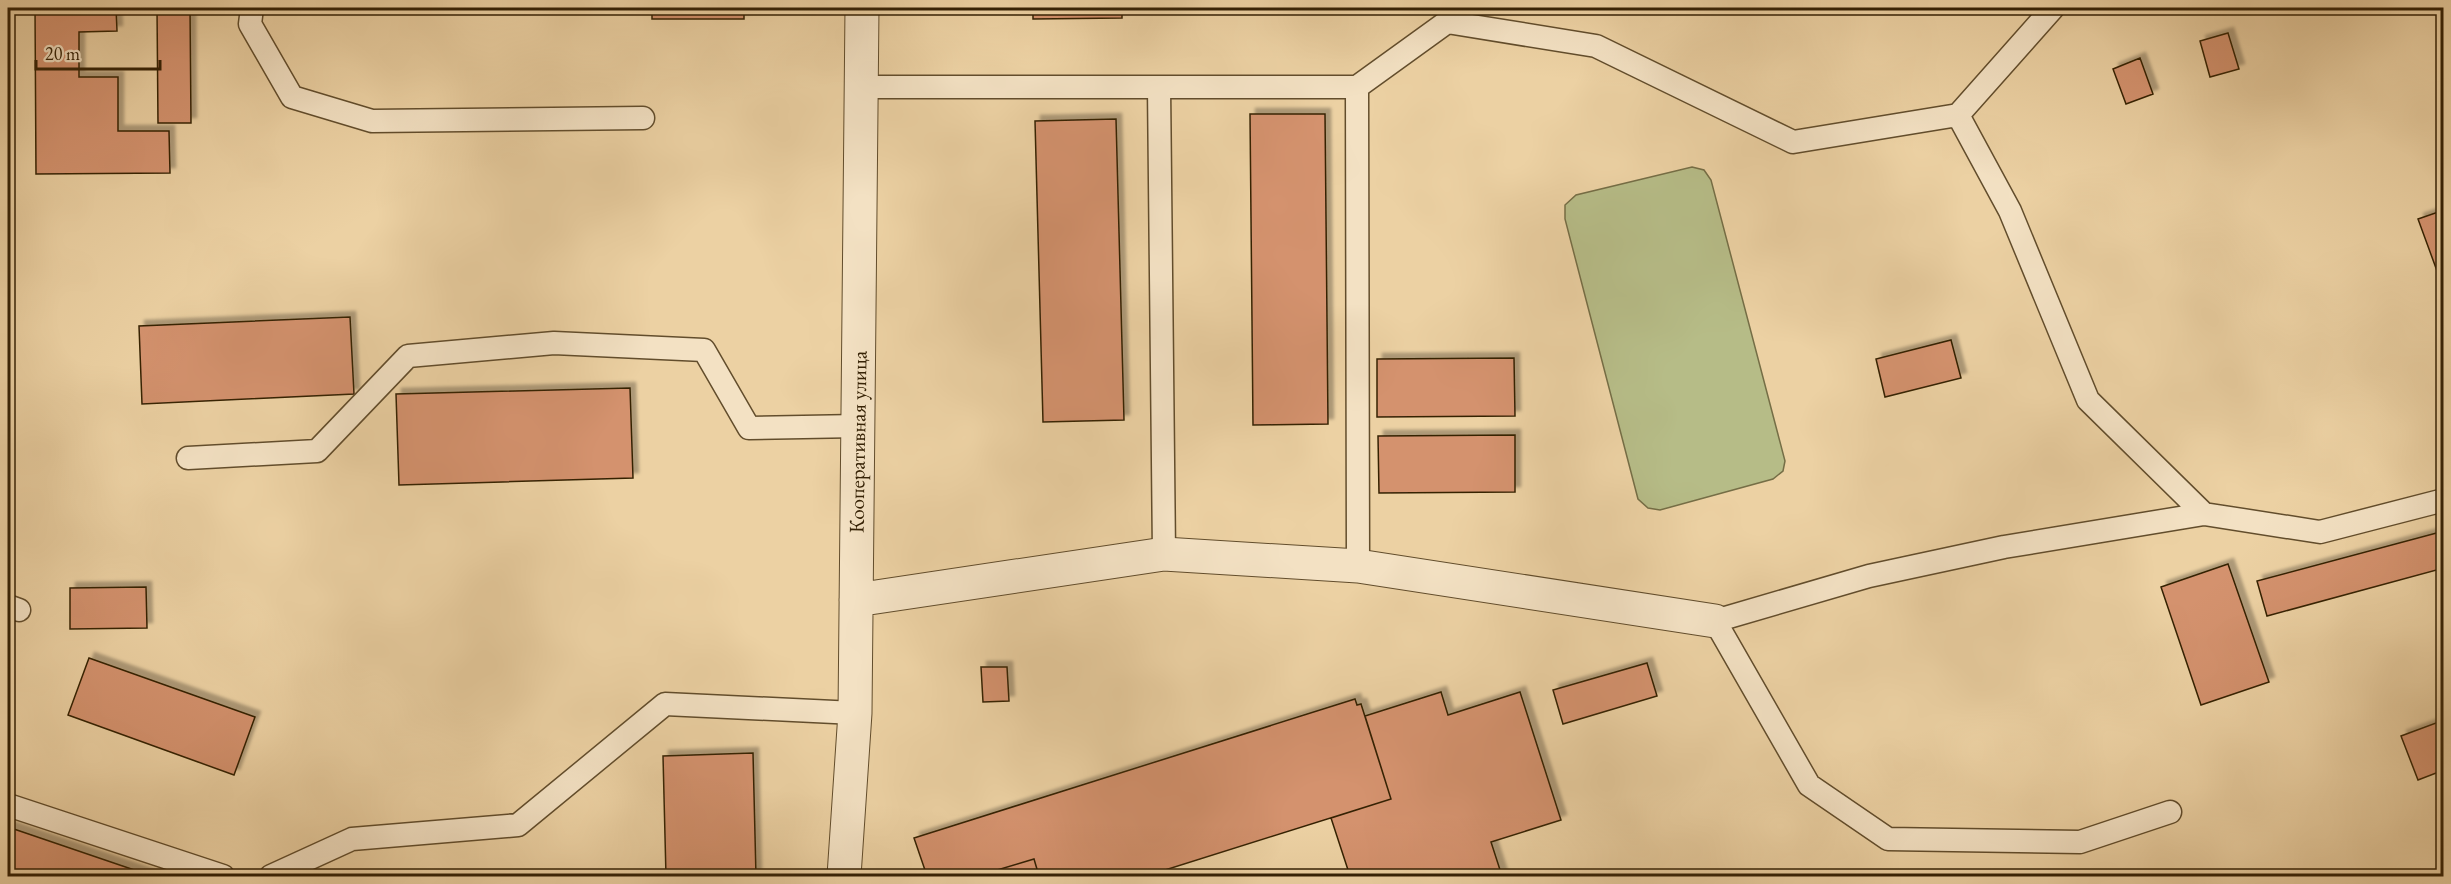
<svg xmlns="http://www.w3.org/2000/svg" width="2451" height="884" font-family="'EB Garamond',serif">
<defs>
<filter id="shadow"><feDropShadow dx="5.5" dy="-5.5" stdDeviation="1.5" flood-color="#0004"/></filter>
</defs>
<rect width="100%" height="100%" fill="#ecd1a3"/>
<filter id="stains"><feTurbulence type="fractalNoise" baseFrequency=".00333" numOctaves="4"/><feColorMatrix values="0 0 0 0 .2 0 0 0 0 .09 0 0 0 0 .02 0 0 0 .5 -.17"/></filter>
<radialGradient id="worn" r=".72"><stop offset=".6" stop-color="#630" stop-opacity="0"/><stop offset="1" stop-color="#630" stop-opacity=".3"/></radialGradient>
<!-- green -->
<path fill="#b6bc87" stroke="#756e46" stroke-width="1.5" d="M1692 167 1704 170 1711 180 1785 461 1783 471 1773 479 1660 510 1648 508 1638 499 1565 219V205L1576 195Z"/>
<!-- building -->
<path fill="#d4926e" stroke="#342105" stroke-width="1.5" filter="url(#shadow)" d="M35 8H116L117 31 79 32V77H118V131H169L170 173 36 174Z
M157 8H190L191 123H158Z
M652 8H744V19H652Z
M1033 8H1122V18L1033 19Z
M2228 33 2239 69 2210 77 2200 41Z
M2140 58 2153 94 2126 104 2113 69Z
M1250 114H1325L1328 424 1253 425Z
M1116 119 1124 420 1043 422 1035 121Z
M2444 210V290L2418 219Z
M350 317 354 394 142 404 139 326Z
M1951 340 1961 378 1885 397 1876 359Z
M1514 358 1515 416 1377 417V359Z
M630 388 633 478 399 485 396 394Z
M1515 435V492L1379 493 1378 436Z
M2444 531V568L2267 616 2257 581Z
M2228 564 2269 682 2201 705 2161 587Z
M146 587 147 628 70 629V588Z
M89 658 255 717 234 775 68 715Z
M1647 663 1657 696 1563 724 1553 690Z
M981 667H1007L1009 701 983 702Z
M1441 692 1448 715 1520 692 1561 820 1491 842 1502 876H1350L1331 818 1391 799 1365 716Z
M1355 699 1357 705 1361 704 1391 799 1146 876H1039L1034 859 977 876H927L914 838Z
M2444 720V770L2418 780 2401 736Z
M753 753 756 876H666L663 756Z
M8 827 152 876H8Z
M1034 859 1039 876H977Z"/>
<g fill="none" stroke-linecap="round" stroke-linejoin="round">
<!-- lane casing -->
<g stroke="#624d2c" stroke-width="25">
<path id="lane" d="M252 8 250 24 292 97 372 121 643 118
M861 87H1357L1447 22 1596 46 1793 142 1958 115 2053 8
M1159 87 1164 554
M1357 87 1358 566
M1958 115 2010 211 2088 400 2204 514 2320 532 2444 500
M188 458 317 451 408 356 554 343 704 350 749 428 858 426
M8 606 19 610
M8 805 223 876
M2170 812 2080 842 1888 839 1809 785 1715 621 1869 576 2004 547 2204 514
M271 876 352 839 518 825 665 704 855 713"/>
</g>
<!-- street casing -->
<g stroke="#624d2c" stroke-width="35">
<path id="street" d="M856 600 1164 554 1358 566 1715 621
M844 876 855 713 862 8"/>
</g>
<!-- lane -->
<use href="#lane" stroke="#f3e1c3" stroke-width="22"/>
<!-- street -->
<use href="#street" stroke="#f3e1c3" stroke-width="33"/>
</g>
<g text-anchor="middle" stroke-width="4.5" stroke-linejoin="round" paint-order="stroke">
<!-- street labels -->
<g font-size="21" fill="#342105" stroke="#f3e1c3">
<text transform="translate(858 442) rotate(-89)" y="7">Кооперативная улица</text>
</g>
</g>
<!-- margin -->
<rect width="2451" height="884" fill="none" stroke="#ecd1a3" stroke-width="30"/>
<rect x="9" y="9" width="2433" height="866" fill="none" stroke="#342105" stroke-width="3"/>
<rect x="15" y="15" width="2421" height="854" fill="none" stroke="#342105" stroke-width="1.5"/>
<!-- scale -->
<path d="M36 60v9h124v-9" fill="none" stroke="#342105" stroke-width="3"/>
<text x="45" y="60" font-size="18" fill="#342105" stroke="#f3e1c3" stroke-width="4.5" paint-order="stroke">20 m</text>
<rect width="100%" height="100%" filter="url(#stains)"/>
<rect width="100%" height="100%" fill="url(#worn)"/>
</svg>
